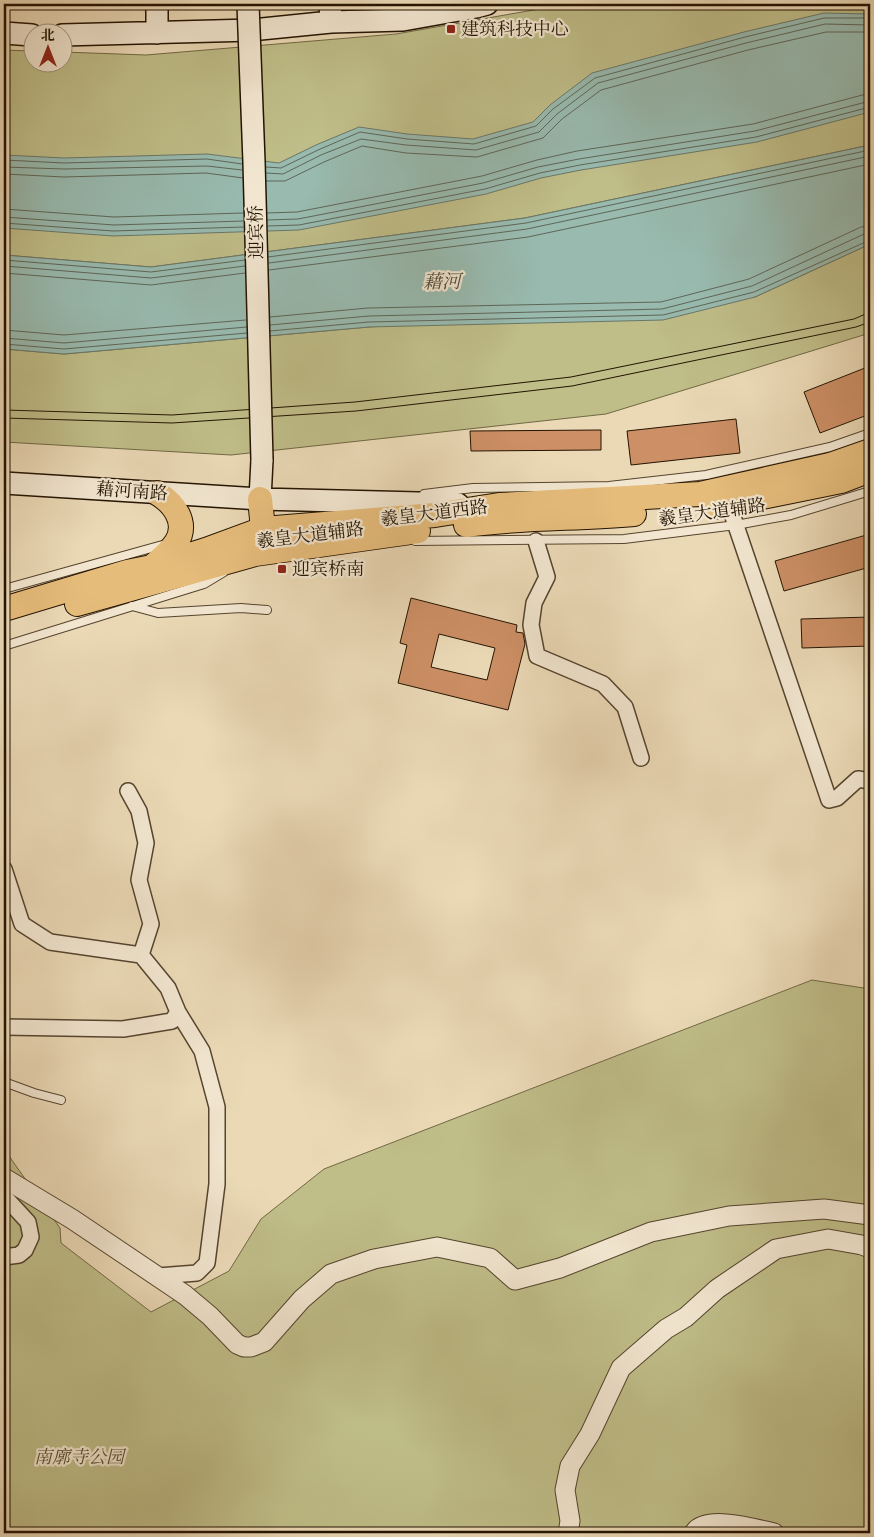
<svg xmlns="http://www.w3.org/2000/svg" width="874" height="1537" font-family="Vollkorn,'Noto Serif SC',serif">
<rect width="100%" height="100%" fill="#ebd9b6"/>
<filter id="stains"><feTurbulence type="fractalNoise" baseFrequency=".004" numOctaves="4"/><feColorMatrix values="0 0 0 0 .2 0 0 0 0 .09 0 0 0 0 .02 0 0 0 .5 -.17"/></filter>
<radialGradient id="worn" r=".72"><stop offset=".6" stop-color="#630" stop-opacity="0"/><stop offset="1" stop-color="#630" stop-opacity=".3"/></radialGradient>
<!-- green -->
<path fill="#bfbd88" stroke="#716844" d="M568 4H870V145L525 218 151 267 4 255V50L32 51V62H62L63 52 146 55 396 34Z
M870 244V333L606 414 231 455 4 442V349L64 354 369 327 755 297Z
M812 980 870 989V1533H4V1149L60 1228 61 1243 151 1312 229 1271 261 1219 324 1169Z"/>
<!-- water -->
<path fill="#98baaf" stroke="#697769" d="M824 13 870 14V112L757 142 581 170 541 178 486 194 299 230 113 236 4 228V155L64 158 207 154 279 163 316 145 359 127 407 134 473 139 533 122 550 105 592 73 744 32Z
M870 145V244L755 297 663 320 369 327 64 354 4 349V255L151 267 525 218Z"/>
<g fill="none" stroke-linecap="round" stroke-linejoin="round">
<!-- shore -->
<path stroke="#5e6658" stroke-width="1" d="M4 160 64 163 207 159 242 164
M4 167 64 169 207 166 242 170
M266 167 281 168 318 150 360 132 407 139 474 144 536 126 553 109 595 78 745 37 824 18H870
M266 173 283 174 321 155 361 139 406 145 476 150 539 132 557 114 598 83 746 43 825 24 870 25
M4 174 64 177 206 173 243 178
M266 181H285L324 162 362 146 406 153 477 157 543 138 562 119 601 90 748 50 826 32H870
M4 209 114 217 243 213
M267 213 297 212 482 176 537 160 577 151 753 124 870 93
M4 217 114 225 244 221
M267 220 298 219 483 183 538 167 579 159 755 131 870 101
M4 223 113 231 244 227
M268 226 299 225 485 189 540 173 580 165 756 137 870 107
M268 257 526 223 870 150
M4 260 151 272 245 260
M269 263 527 229 870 156
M4 266 151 278 245 266
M269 270 528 237 870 164
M4 273 151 285 245 273
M270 317 368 308 661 302 749 279 861 227 870 226
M270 325 369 316 662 309 752 286 864 234 870 233
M4 330 64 335 246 320
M270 331 369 322 663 315 754 292 870 240
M4 338 64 343 247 327
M4 344 64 349 247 333"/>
</g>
<!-- building -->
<path fill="#cd8f65" stroke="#231301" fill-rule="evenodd" d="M870 366V414L820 433 804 392Z
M736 419 740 453 631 465 627 431Z
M601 430V450L471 451 470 431Z
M870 534V567L784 591 775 561Z
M411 598 517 625 516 632 523 633 525 644 508 710 398 683 407 645 400 643ZM439 634 495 648 487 680 431 667Z
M870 617V646L802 648 801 619Z"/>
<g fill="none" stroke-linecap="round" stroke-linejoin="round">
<!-- service casing -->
<g stroke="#55442e" stroke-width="10">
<path id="service" d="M404 18 405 4
M424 494 473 488 609 486 706 475 830 447 870 433
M415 541 624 539 736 525 791 515 870 491
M4 589 166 544
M132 606 158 613 241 608 267 610
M4 646 204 584 224 572
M4 1082 34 1093 61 1100"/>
</g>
<!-- minor casing -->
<g stroke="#55442e" stroke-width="18">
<path id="minor" d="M729 505 829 800 837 798 858 779 870 781
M536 541 547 577 534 603 531 625 537 656 603 684 625 707 641 758
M128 791 139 811 146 843 139 880 151 924 141 955
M4 869 22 924 50 942 141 955 168 988 178 1012 172 1021 123 1029 4 1027
M4 1196 28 1222 31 1237 25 1250 19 1255 4 1257
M158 1276 197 1273 207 1263 217 1184V1107L202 1051 178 1012"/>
</g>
<!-- tertiary casing -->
<g stroke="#55442e" stroke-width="21">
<path id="tertiary" d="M4 1178 72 1219 185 1295 210 1316 237 1344 244 1347H251L264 1342 302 1299 331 1274 374 1259 437 1247 490 1258 515 1280 560 1268 651 1232 729 1216 824 1209 870 1215
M568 1533 570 1521 565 1490 570 1466 590 1434 621 1368 666 1329 686 1317 717 1289 776 1249 828 1239 862 1245 870 1248
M694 1533C705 1514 756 1529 774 1533"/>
</g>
<!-- secondary casing -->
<g stroke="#231301" stroke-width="24">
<path id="secondary" d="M330 4 331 22
M4 33 32 35
M157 33V4
M62 35 252 30 331 22 403 20 476 7 487 4
M4 483 260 499 458 504
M260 499 262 460"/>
</g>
<!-- primary casing -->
<g stroke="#231301" stroke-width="26">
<path id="primary" d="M713 507 841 481 870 470
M466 525C521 517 578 519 634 514
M258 543 263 529 260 499
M153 566C161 559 170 552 176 543 189 523 174 503 157 493
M77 604 255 554 418 531
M4 609 127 572 152 567 206 550 263 529 435 515 499 505 700 494 830 465 870 451"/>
</g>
<!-- service -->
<use href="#service" stroke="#f2e6d0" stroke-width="8"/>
<!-- minor -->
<use href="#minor" stroke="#f2e6d0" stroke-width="15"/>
<!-- tertiary -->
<use href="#tertiary" stroke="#f2e6d0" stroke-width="19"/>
<!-- secondary -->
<use href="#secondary" stroke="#f2e6d0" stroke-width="21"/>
<!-- primary -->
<use href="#primary" stroke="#e6bc7b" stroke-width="24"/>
<!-- tram -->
<path stroke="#231301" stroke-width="1" d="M4 410 172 415 355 402 571 377 854 319 870 312
M4 418 172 423 356 411 572 386 856 327 870 322"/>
<!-- secondary-bridge casing -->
<g stroke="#231301" stroke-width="24" stroke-linecap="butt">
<path id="secondary-bridge" d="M248 4 254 162 262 460"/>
</g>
<!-- secondary-bridge -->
<use href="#secondary-bridge" stroke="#f2e6d0" stroke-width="21"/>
</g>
<!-- markers -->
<g fill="#8f2418" stroke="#f2e6d0" stroke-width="2">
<rect x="446" y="24" width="10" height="10" rx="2.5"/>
<rect x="277" y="564" width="10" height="10" rx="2.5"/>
</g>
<g text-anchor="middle" stroke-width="4.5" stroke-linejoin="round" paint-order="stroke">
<!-- poi labels -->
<g font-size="18" fill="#231301" stroke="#f2e6d0" text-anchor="start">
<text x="461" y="35">建筑科技中心</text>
<text x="292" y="575">迎宾桥南</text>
</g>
<!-- street labels -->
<g font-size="18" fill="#231301" stroke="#f2e6d0">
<text transform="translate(256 232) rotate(-91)" y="6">迎宾桥</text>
<text transform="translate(132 491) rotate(4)" y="6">藉河南路</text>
<text transform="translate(712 512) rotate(-8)" y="6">羲皇大道辅路</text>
<text transform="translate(434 513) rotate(-7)" y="6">羲皇大道西路</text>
<text transform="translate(310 535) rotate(-7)" y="6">羲皇大道辅路</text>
</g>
<!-- park labels -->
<g font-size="18" font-style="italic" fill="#5a4e30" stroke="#f2e6d0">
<text x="79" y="1463">南廓寺公园</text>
</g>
<!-- water labels -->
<g font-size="19" font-style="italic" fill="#4c4d3e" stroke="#f2e6d0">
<text transform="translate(442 281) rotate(-1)" y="7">藉河</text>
</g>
</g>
<!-- margin -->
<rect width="874" height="1537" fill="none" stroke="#ebd9b6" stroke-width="20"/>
<rect x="5" y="5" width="864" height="1527" fill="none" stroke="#231301" stroke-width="2.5"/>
<rect x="10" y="10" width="854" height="1517" fill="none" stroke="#231301"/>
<!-- north arrow -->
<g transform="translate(48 48)"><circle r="24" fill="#f2e6d0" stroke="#9f927d"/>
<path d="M0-4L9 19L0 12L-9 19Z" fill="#8f2418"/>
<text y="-8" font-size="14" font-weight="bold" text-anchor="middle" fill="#231301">北</text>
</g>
<rect width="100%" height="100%" filter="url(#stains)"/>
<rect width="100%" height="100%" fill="url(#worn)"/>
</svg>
